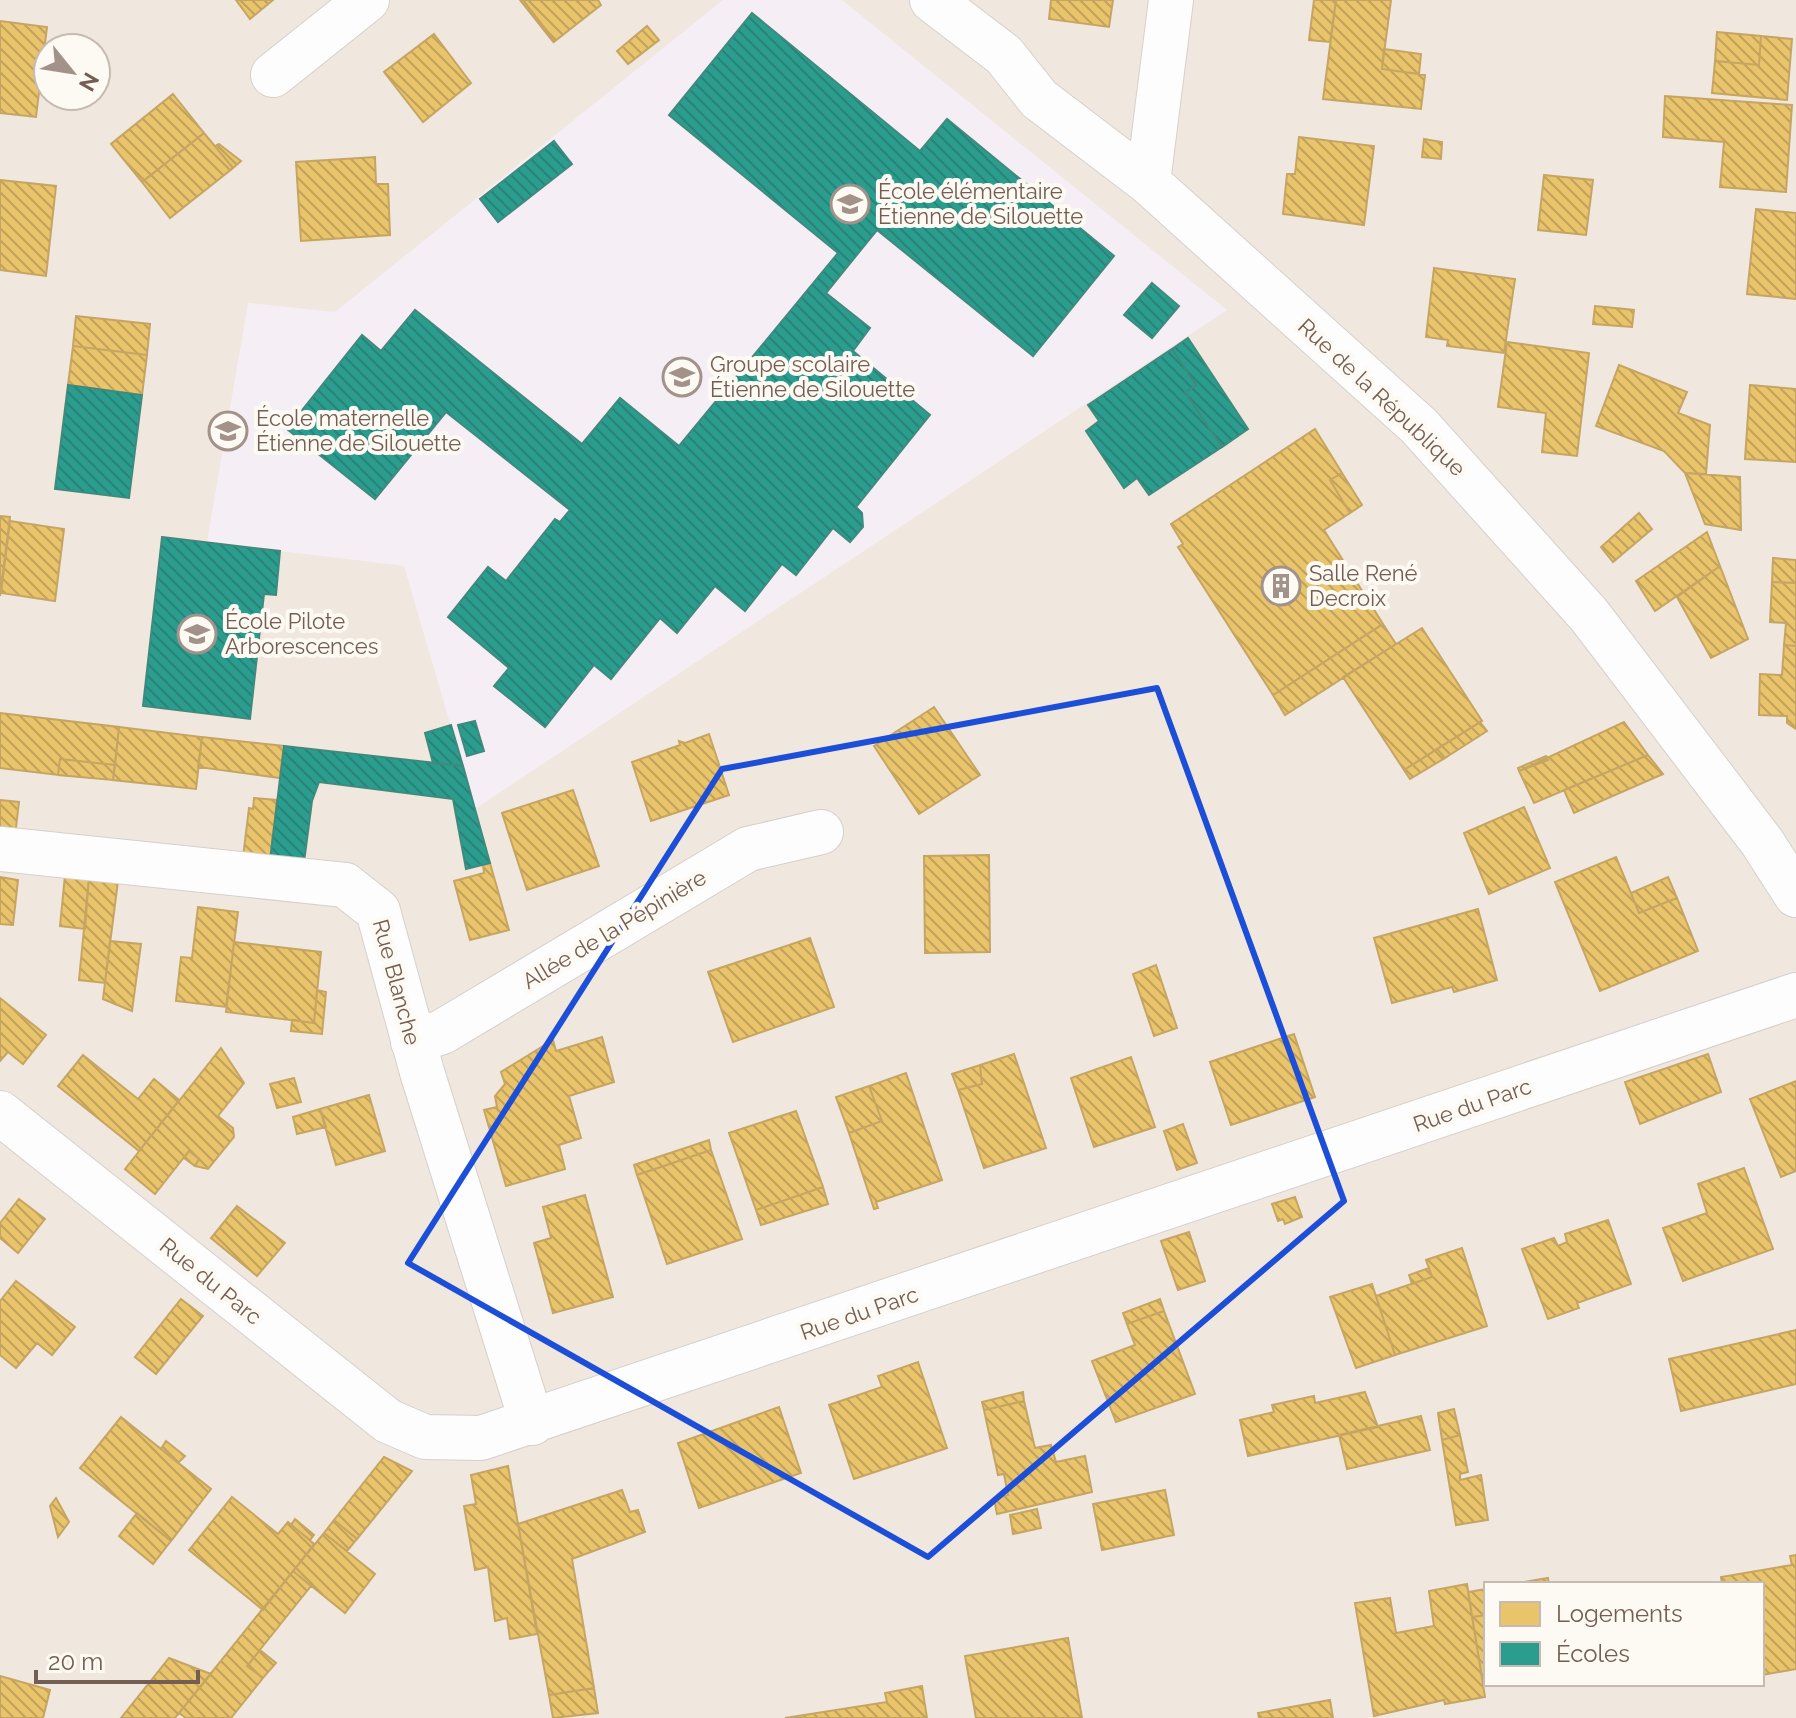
<svg xmlns="http://www.w3.org/2000/svg" width="1796" height="1718" font-family="Raleway,sans-serif">
<defs>
<pattern id="homes-back-hatch" width="6" height="6" patternUnits="userSpaceOnUse" patternTransform="scale(2)"><rect width="6" height="6" fill="#e9c46a"/><path d="M-1 5l2 2M0 0l6 6M5-1l2 2" fill="none" stroke="#c1a25a"/></pattern>
<pattern id="schools-back-hatch" width="6" height="6" patternUnits="userSpaceOnUse" patternTransform="scale(2)"><rect width="6" height="6" fill="#2a9d8f"/><path d="M-1 5l2 2M0 0l6 6M5-1l2 2" fill="none" stroke="#298377"/></pattern>
</defs>
<rect width="100%" height="100%" fill="#f8f4f0"/>
<!-- residential -->
<path fill="#f0e7df" fill-rule="evenodd" d="M0 0H1796V1718H0ZM48 48H96V96H48ZM1486 1584H1762V1684H1486Z"/>
<!-- education -->
<path fill="#f5eef4" d="M723 0H842L1227 310 475 809 404 566 207 542 248 303 335 312Z"/>
<!-- homes -->
<path fill="url(#homes-back-hatch)" stroke="#c6a563" stroke-width="2" d="M236 0H273L250 19Z
M520 0H523L554 43Z
M523 0H598L601 5 555 41Z
M1051 0H1113L1109 27 1049 19Z
M1314 0H1336L1330 42 1309 40Z
M1336 0H1391L1382 69 1425 75 1421 109 1323 99Z
M0 21 47 27 36 117 0 113Z
M647 26 659 40 628 64 617 51Z
M1717 32 1761 36 1759 65 1715 61Z
M434 34 471 83 423 122 384 72Z
M1761 36 1792 39 1787 100 1712 93 1715 61 1759 65Z
M1384 49 1421 54 1419 74 1382 69Z
M173 94 204 133 142 182 111 144Z
M1665 96 1792 105 1786 192 1720 187 1724 142 1663 137Z
M204 133 233 168 170 218 142 182Z
M1299 137 1374 146 1364 225 1283 214 1287 174H1295Z
M1424 139 1442 142 1441 159 1422 157Z
M219 144 241 161 233 168 215 146Z
M375 157 376 184H388L390 235 301 241 296 162Z
M1544 175 1593 180 1586 235 1538 230Z
M0 180 56 186 46 276 0 270Z
M1756 209 1796 213V299L1747 294Z
M1434 268 1515 279 1504 353 1447 346 1448 340 1426 337Z
M1595 306 1634 310 1632 327 1593 324Z
M76 316 150 324 147 355 73 346Z
M1507 342 1589 353 1577 456 1542 452 1546 413 1498 407Z
M73 346 147 355 142 395 68 385Z
M1619 365 1687 392 1678 413 1710 425 1706 474 1685 473 1664 451 1596 426Z
M1750 385 1796 389V462L1745 459Z
M1315 429 1342 473 1330 480 1350 513 1324 530 1383 624 1273 695 1178 547 1183 544 1171 524Z
M1342 473 1362 505 1350 513 1330 480Z
M1685 473 1740 477 1741 530 1705 524Z
M1639 513 1652 529 1613 562 1601 547Z
M0 516 10 517 0 596Z
M10 521 64 529 55 601 1 593Z
M1707 532 1720 566 1655 611 1636 581Z
M1773 558 1796 560V583L1772 582Z
M1720 566 1748 639 1711 658 1677 597Z
M1772 582 1796 583V646L1784 645 1786 623 1770 622Z
M1383 624 1396 644 1285 715 1273 695Z
M1422 628 1482 721 1404 770 1343 677Z
M1784 645 1796 646V729L1787 723V716L1759 715 1760 674 1782 675Z
M934 707 980 775 919 814 874 746Z
M0 713 119 727 115 765 60 759 58 775 0 768Z
M1480 722 1487 731 1445 758 1437 749Z
M1624 722 1648 755 1534 803 1519 771Z
M119 727 202 737 196 789 113 780Z
M709 734 729 795 651 821 632 762 680 745 679 741 685 743Z
M202 737 284 746 280 778 198 767Z
M1437 749 1445 758 1410 779 1404 770Z
M1648 755 1663 774 1574 813 1564 790Z
M1546 756 1548 760 1519 771 1518 768Z
M60 759 115 765 113 780 58 775Z
M573 790 599 866 527 890 502 813Z
M254 798 277 800 270 860 243 857 249 808 253 809Z
M0 800 19 802 15 836 0 834Z
M1524 807 1550 868 1489 894 1464 833Z
M989 855 990 952 925 953 924 856Z
M1616 857 1639 913 1677 898 1698 951 1600 991 1555 882Z
M490 863 509 930 470 940 454 881 484 873 483 865Z
M65 875 89 877 85 929 60 926Z
M0 877 18 880 13 925 0 924Z
M89 877 118 881 105 983 79 980Z
M1668 877 1677 898 1639 913 1631 893Z
M198 907 238 912 226 1007 176 1001 181 957 192 958Z
M1478 909 1497 980 1454 992 1452 987 1392 1003 1374 938Z
M810 938 834 1007 733 1042 708 972Z
M110 941 141 944 132 1011 103 999Z
M234 942 321 952 314 1023 226 1012Z
M1156 965 1177 1028 1154 1036 1133 974Z
M317 990 326 992 322 1034 291 1031 292 1020 314 1023Z
M0 998 46 1035 23 1064 8 1052 0 1061Z
M1294 1034 1315 1097 1231 1125 1210 1062Z
M602 1037 614 1082 569 1096 581 1138 559 1145 565 1169 506 1186 484 1110 497 1107 495 1096 505 1084 501 1072 553 1040 556 1051Z
M221 1048 244 1083 218 1116 233 1128 234 1137 208 1169 195 1166 199 1159 189 1151 155 1194 125 1169Z
M1014 1054 1046 1148 984 1168 958 1090 982 1084 980 1065Z
M1708 1054 1721 1092 1640 1124 1625 1082Z
M83 1055 138 1099 154 1079 179 1100 139 1151 58 1086Z
M1131 1057 1155 1127 1094 1147 1071 1078Z
M980 1065 982 1084 958 1090 952 1074Z
M906 1073 942 1180 876 1202 878 1208 874 1209 849 1133 882 1121 869 1086Z
M294 1078 301 1102 277 1108 270 1084Z
M1796 1081V1171L1781 1177 1750 1099Z
M869 1086 882 1121 849 1133 836 1097Z
M369 1095 385 1151 336 1165 320 1109Z
M320 1109 326 1127 297 1134 293 1117Z
M796 1111 823 1187 756 1210 729 1133Z
M1183 1124 1197 1163 1177 1170 1164 1131Z
M709 1140 711 1150 637 1175 634 1165Z
M711 1150 742 1239 667 1264 637 1175Z
M189 1151 199 1159 195 1166 184 1158Z
M1744 1168 1773 1249 1683 1281 1663 1228 1707 1213 1698 1184Z
M823 1187 828 1204 761 1225 756 1210Z
M585 1195 613 1297 553 1313 534 1243 551 1238 543 1207Z
M1295 1197 1302 1217 1285 1224 1283 1219 1278 1221 1272 1204Z
M19 1199 45 1219 18 1253 0 1238V1223Z
M237 1206 285 1243 257 1276 211 1238Z
M1608 1220 1631 1284 1577 1303 1579 1308 1548 1319 1522 1249 1554 1238 1558 1246 1567 1242 1565 1234Z
M1189 1232 1205 1281 1178 1290 1161 1241Z
M1462 1248 1487 1326 1395 1355 1376 1296 1432 1277 1426 1260Z
M1429 1268 1432 1277 1412 1284 1409 1275Z
M16 1281 75 1327 52 1355 37 1343 16 1368 0 1355V1301Z
M1372 1284 1395 1355 1356 1368 1330 1297Z
M181 1299 203 1316 156 1374 135 1357Z
M1160 1299 1164 1311 1127 1324 1123 1313Z
M1164 1311 1195 1394 1116 1422 1092 1361 1135 1345 1127 1324Z
M1796 1330V1384L1681 1411 1669 1359Z
M918 1362 947 1448 854 1479 829 1405 882 1387 878 1376Z
M1023 1392 1024 1401 984 1410 982 1402Z
M1365 1392 1378 1427 1248 1456 1240 1420 1274 1412 1272 1405 1314 1396 1315 1403Z
M1024 1401 1035 1448 1051 1445 1056 1462 1085 1456 1092 1492 997 1514 994 1499 1008 1495 1004 1474 998 1475 984 1410Z
M779 1407 801 1473 699 1508 678 1443Z
M1454 1409 1460 1435 1442 1440 1438 1413Z
M1421 1416 1430 1450 1347 1469 1339 1435Z
M121 1417 211 1489 171 1541 80 1468Z
M1460 1435 1468 1472 1460 1474V1480L1481 1475 1488 1520 1456 1525 1442 1440Z
M166 1441 185 1456 178 1463 161 1449Z
M384 1457 412 1471 357 1539 334 1520Z
M508 1466 537 1634 510 1639 507 1618 495 1621 488 1567 475 1570 464 1506 476 1504 471 1475Z
M622 1490 630 1512 638 1510 645 1532 572 1559 594 1688 549 1695 518 1524Z
M1165 1490 1174 1535 1102 1550 1093 1504Z
M232 1497 278 1534 288 1522 314 1544 263 1610 189 1550Z
M56 1498 69 1522 58 1537 50 1506Z
M1037 1509 1041 1528 1013 1534 1010 1515Z
M137 1513 171 1541 153 1564 119 1536Z
M295 1519 314 1535 310 1540 291 1525Z
M334 1520 357 1539 347 1551 324 1533Z
M324 1533 375 1574 345 1613 293 1571Z
M1796 1555V1669L1762 1675V1584H1722L1721 1577 1792 1565 1790 1556Z
M293 1571 311 1586 247 1666 263 1678 231 1718H186L179 1713Z
M1548 1578 1549 1584H1513Z
M1467 1584 1485 1697 1445 1704 1444 1700 1374 1716 1355 1603 1390 1598 1396 1633 1434 1626 1429 1591Z
M1486 1589V1615L1472 1617 1468 1592Z
M1486 1615V1676L1482 1677 1472 1617Z
M1068 1638 1082 1718H976L965 1656Z
M260 1650 276 1663 263 1678 247 1666Z
M169 1658 211 1674 175 1718H121Z
M0 1676 50 1690 43 1718H0Z
M922 1686 927 1718H785L887 1702 885 1693Z
M594 1688 598 1713 553 1718 549 1695Z
M1330 1700 1333 1718H1259L1258 1713Z"/>
<!-- schools -->
<path fill="url(#schools-back-hatch)" stroke="#408a7d" stroke-width="2" d="M752 13 920 151 947 119 1114 256 1033 356 877 230 826 293 870 328 853 351 930 415 856 507 862 513 863 527 850 542 833 528 796 575 782 564 745 611 715 586 677 633 660 618 611 679 594 665 545 727 494 686 509 668 448 617 488 567 506 581 555 519 560 522 570 510 446 412 375 499 287 429 362 335 381 351 415 310 582 444 620 398 679 446 838 253 669 115Z
M554 141 572 164 498 222 480 199Z
M1152 283 1179 306 1152 338 1124 315Z
M1188 338 1248 429 1222 447 1185 392 1196 385 1172 349Z
M1172 349 1196 385 1185 392 1222 447 1149 495 1137 478 1124 488 1086 431 1099 421 1088 405Z
M68 385 142 395 129 498 55 489Z
M162 537 280 551 276 595 264 594 250 719 143 706Z
M475 721 484 751 467 756 458 725Z
M451 725 463 766 433 763 425 733Z
M284 746 463 766 490 863 466 869 453 799 319 782 312 801 303 870 270 860Z"/>
<g fill="none" stroke-linecap="round" stroke-linejoin="round">
<!-- minor casing -->
<g stroke="#d5d0cb" stroke-width="46">
<path id="minor" d="M932 0 1004 55 1039 99 1148 182 1419 426 1589 615 1762 842 1796 895
M273 75 367 0
M1148 182 1171 0
M0 849 345 885 378 911 422 1072 532 1423
M413 1042 442 1032 748 849 821 832
M0 1113 388 1421 425 1437 481 1438 1796 995"/>
</g>
<!-- minor -->
<use href="#minor" stroke="#fefdfd" stroke-width="44"/>
</g>
<!-- marked area -->
<path fill="none" stroke="#1d4ed8" stroke-width="6" stroke-linejoin="round" d="M1157 688 1344 1201 928 1557 408 1263 722 769Z"/>
<!-- icons -->
<defs>
<g id="school-ring" transform="scale(2)"><circle r="9.5" fill="#fdf9f3" stroke="#a29289" stroke-width="1.5"/><path d="M0-5L7-2L0 1L-7-2ZM-4 1L0 2.5L4 1V4Q0 6-4 4Z" fill="#a29289"/></g>
<g id="building-ring" transform="scale(2)"><circle r="9.5" fill="#fdf9f3" stroke="#a29289" stroke-width="1.5"/><path d="M-4-6H4V6H1V3H-1V6H-4ZM-2.5-4.3h1.7v1.8h-1.7ZM.8-4.3h1.7v1.8H.8ZM-2.5-1h1.7V.8h-1.7ZM.8-1h1.7V.8H.8Z" fill="#a29289"/></g>
</defs>
<g fill-rule="evenodd">
<use href="#school-ring" x="850" y="204"/>
<use href="#school-ring" x="682" y="377"/>
<use href="#school-ring" x="228" y="431"/>
<use href="#building-ring" x="1281" y="586"/>
<use href="#school-ring" x="197" y="634"/>
</g>
<g text-anchor="middle" stroke-width="8" stroke-linejoin="round" paint-order="stroke">
<!-- poi labels -->
<g font-size="22" fill="#745d52" stroke="#fdf9f3" text-anchor="start">
<text x="878" y="199">École élémentaire<tspan x="878" dy="25">Étienne de Silouette</tspan></text>
<text x="710" y="372">Groupe scolaire<tspan x="710" dy="25">Étienne de Silouette</tspan></text>
<text x="256" y="426">École maternelle<tspan x="256" dy="25">Étienne de Silouette</tspan></text>
<text x="1309" y="581">Salle René<tspan x="1309" dy="25">Decroix</tspan></text>
<text x="225" y="629">École Pilote<tspan x="225" dy="25">Arborescences</tspan></text>
</g>
<!-- street labels -->
<g font-size="22" fill="#745d52" stroke="#fdf9f3">
<text transform="translate(1382 397) rotate(43)" y="8">Rue de la République</text>
<text transform="translate(614 929) rotate(-31)" y="8">Allée de la Pépinière</text>
<text transform="translate(397 982) rotate(75)" y="8">Rue Blanche</text>
<text transform="translate(1472 1105) rotate(-19)" y="8">Rue du Parc</text>
<text transform="translate(211 1281) rotate(39)" y="8">Rue du Parc</text>
<text transform="translate(859 1313) rotate(-19)" y="8">Rue du Parc</text>
</g>
</g>
<!-- legend -->
<rect x="1484" y="1582" width="280" height="104" fill="#fdf9f3" stroke="#c6bbb3" stroke-width="2"/>
<rect x="1500" y="1602" width="40" height="24" fill="#e9c46a" stroke="#c6bbb3" stroke-width="2"/>
<text x="1556" y="1622" font-size="24" fill="#745d52">Logements</text>
<rect x="1500" y="1642" width="40" height="24" fill="#2a9d8f" stroke="#c6bbb3" stroke-width="2"/>
<text x="1556" y="1662" font-size="24" fill="#745d52">Écoles</text>
<!-- north arrow -->
<g transform="translate(72 72) rotate(120)"><circle r="38" fill="#fdf9f3" stroke="#c6bbb3" stroke-width="2"/>
<path d="M0-6L14 30L0 20L-14 30Z" fill="#a29289"/>
<text y="-12" font-size="22" font-weight="bold" text-anchor="middle" fill="#745d52">N</text>
</g>
<!-- scale -->
<path d="M36 1670v12h162v-12" fill="none" stroke="#745d52" stroke-width="4"/>
<text x="48" y="1670" font-size="24" fill="#745d52" stroke="#fdf9f3" stroke-width="6" paint-order="stroke">20 m</text>
</svg>
